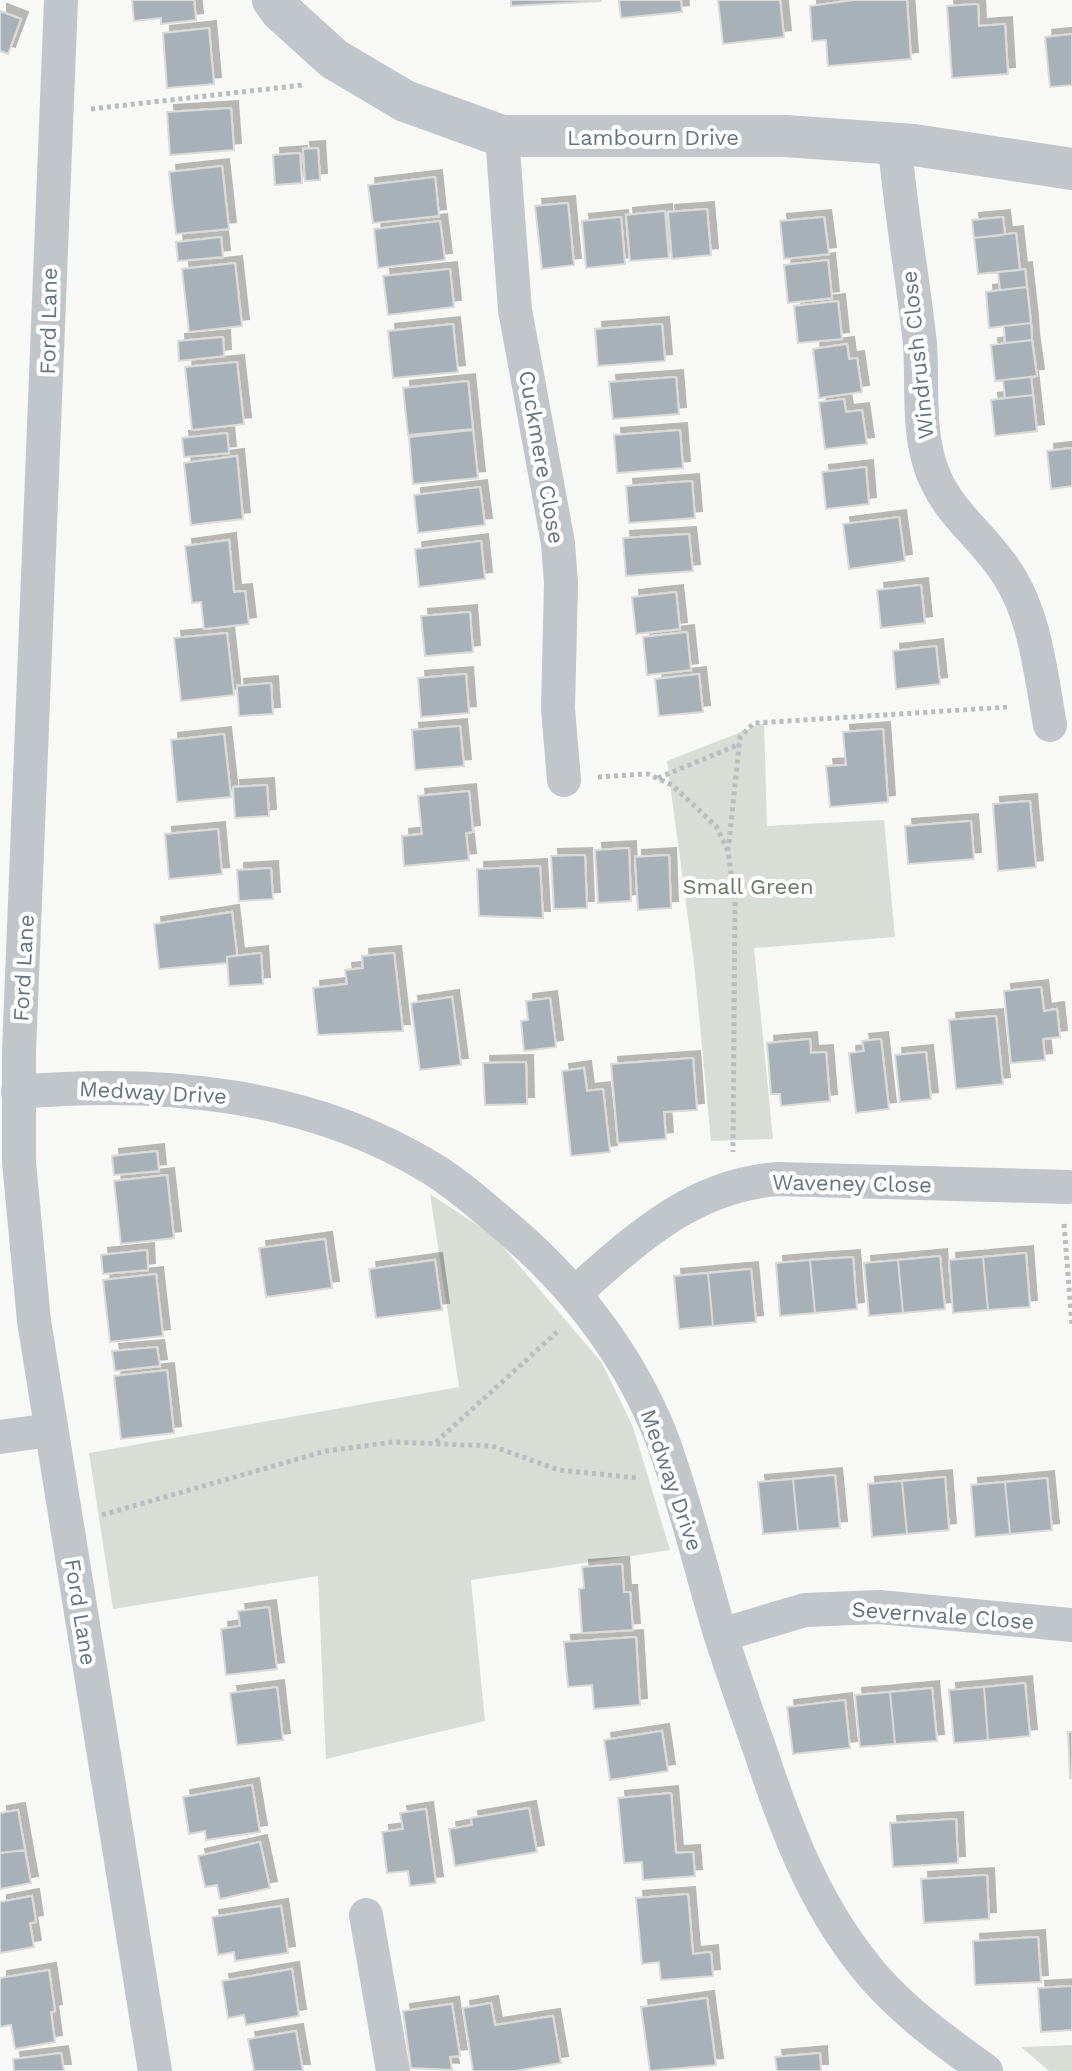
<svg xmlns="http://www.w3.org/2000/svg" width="1072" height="2071" font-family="'Work Sans',sans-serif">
<defs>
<filter id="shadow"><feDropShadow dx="7" dy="-7" stdDeviation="0" flood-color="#0004"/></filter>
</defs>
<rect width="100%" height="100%" fill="#f8f8f6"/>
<!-- green -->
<path fill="#d8ddd5" d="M764 723 767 826 884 820 895 937 754 948 773 1139 711 1141 694 963 667 761Z
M430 1194 494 1236 602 1363 633 1427 670 1550 471 1580 485 1721 326 1759 318 1576 113 1609 89 1453 459 1387Z
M1072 2045V2071H1049L1021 2047Z"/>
<!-- building -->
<path fill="#a8b1b7" stroke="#dadad8" stroke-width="2" filter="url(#shadow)" d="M132 0H194L196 20 161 24V18L134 21Z
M511 0H601V1L511 6Z
M619 0H681L682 12 621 18Z
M718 0H780L784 37 723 44Z
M854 0H907L911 59 828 66 826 40 812 41 810 6Z
M978 4 979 26 1005 24 1008 74 952 78 947 6Z
M0 11 21 19 8 54 0 51Z
M209 28 214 84 167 88 163 33Z
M1072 34V85L1050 87 1045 37Z
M231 108 234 150 170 155 167 112Z
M318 148 320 180 305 181 303 149Z
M300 153 302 183 275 185 273 155Z
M222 166 229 229 176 234 169 172Z
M435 177 439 216 373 223 368 185Z
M568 203 574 265 542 269 535 206Z
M707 209 711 255 672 259 668 212Z
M665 211 669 258 630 261 626 215Z
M621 217 625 264 586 268 582 221Z
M824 217 829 254 784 259 780 221Z
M1003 217 1005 235 974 238 972 220Z
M440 221 445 260 378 268 374 229Z
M1016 233 1020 270 978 274 974 238Z
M221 237 223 257 178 261 176 242Z
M828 260 832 298 788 303 784 265Z
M235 263 242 326 189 332 182 269Z
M450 269 454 307 388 315 383 276Z
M1025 269 1027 287 1000 290 998 272Z
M1027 287 1031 323 989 328 986 292Z
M838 301 842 339 798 343 794 306Z
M1031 323 1032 340 1005 343 1004 326Z
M453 324 458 372 393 378 388 331Z
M662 324 665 361 598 366 595 329Z
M223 337 224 356 179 361 178 341Z
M1032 340 1037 376 995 381 991 345Z
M847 344 849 359 857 358 862 392 819 398 813 349Z
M237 362 244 424 192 430 185 367Z
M676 377 679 414 613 419 609 382Z
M1031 377 1033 395 1005 398 1003 380Z
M468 381 473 429 408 435 403 388Z
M1033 395 1037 431 995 436 991 400Z
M844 399 846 412 862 410 867 444 825 449 819 402Z
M473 430 478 478 413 484 409 437Z
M680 430 683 468 617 473 614 435Z
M227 433 229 453 184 457 182 438Z
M1072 448V486L1051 489 1047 451Z
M237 456 243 519 191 525 184 463Z
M866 467 869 504 826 509 822 472Z
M692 481 695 518 629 523 626 486Z
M480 487 485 525 418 533 414 495Z
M899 517 905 561 849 569 843 524Z
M689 534 693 571 626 576 623 538Z
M229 540 234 592 245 591 249 624 204 629 201 602 192 603 185 546Z
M481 541 485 579 419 587 415 549Z
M921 585 925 623 881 628 877 590Z
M676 592 680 629 636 634 632 597Z
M470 612 473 652 425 656 421 616Z
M687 632 691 670 647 675 643 637Z
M227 633 234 695 181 701 174 638Z
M936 646 940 684 896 689 893 651Z
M466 674 469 713 421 717 418 678Z
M699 674 703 712 659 716 655 679Z
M271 683 273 714 239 716 237 686Z
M460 726 464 766 415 770 412 730Z
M883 729 888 802 830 807 826 766 846 765 843 732Z
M224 734 231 797 177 802 171 740Z
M267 785 269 816 235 818 233 787Z
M469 791 473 832 466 833 469 860 404 866 402 836 422 834 418 796Z
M1030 801 1036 867 998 871 993 804Z
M971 821 974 859 908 864 905 826Z
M218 829 222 874 169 879 165 834Z
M629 848 631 901 598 903 595 850Z
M585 855 587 908 554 909 551 856Z
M669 855 671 908 638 910 635 857Z
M540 866 543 918 479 916 477 869Z
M271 868 273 899 239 901 237 870Z
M232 912 237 955 227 957V963L159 969 154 924Z
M261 953 263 984 229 986 227 957Z
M394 953 403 1031 318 1035 313 988 347 984 345 970 363 968 362 956Z
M1041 987 1044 1011 1057 1009 1060 1037 1043 1039 1045 1060 1011 1063 1004 991Z
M452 997 461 1065 420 1070 411 1003Z
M550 998 556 1047 524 1051 521 1021 528 1020 526 1001Z
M996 1016 1003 1084 956 1089 949 1020Z
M810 1039 811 1053 826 1052 830 1101 781 1106 780 1094H771L767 1043Z
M881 1039 889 1109 856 1113 849 1053 864 1051 862 1041Z
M926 1052 931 1099 900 1102 895 1055Z
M693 1058 697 1110 664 1112 666 1139 618 1143 611 1064Z
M526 1062 527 1104 485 1105 483 1063Z
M584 1068 587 1091 603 1089 610 1152 571 1156 562 1071Z
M157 1151 159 1171 114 1175 112 1156Z
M167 1175 174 1238 121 1244 114 1181Z
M325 1239 332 1288 266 1297 259 1248Z
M147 1250 148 1270 103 1274 101 1255Z
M1026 1253 1030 1307 988 1310 983 1257Z
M940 1256 945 1309 903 1313 898 1260Z
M853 1257 857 1309 815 1313 810 1260Z
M983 1257 988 1310 953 1313 949 1260Z
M435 1260 442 1310 376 1318 369 1269Z
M810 1260 815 1313 780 1316 776 1263Z
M898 1260 903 1313 869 1316 864 1263Z
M751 1269 756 1322 713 1326 708 1273Z
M708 1273 713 1326 679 1329 674 1276Z
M156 1274 163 1336 110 1342 103 1280Z
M157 1347 160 1366 115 1371 112 1351Z
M167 1370 174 1433 121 1439 114 1376Z
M835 1475 840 1528 798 1531 793 1479Z
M945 1477 949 1530 907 1534 902 1481Z
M1047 1478 1052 1530 1010 1534 1005 1482Z
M793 1479 798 1531 763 1534 758 1482Z
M902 1481 907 1534 872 1537 868 1484Z
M1005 1482 1010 1534 975 1537 971 1485Z
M622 1564 624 1592H630L633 1630 582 1633 579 1589 584 1588 582 1567Z
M269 1607 277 1669 226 1675 221 1629 240 1626 238 1611Z
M636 1637 640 1705 594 1709 592 1685 568 1687 564 1642Z
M1025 1683 1030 1736 988 1740 984 1687Z
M277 1687 283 1740 237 1745 230 1693Z
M984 1687 988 1740 954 1743 949 1690Z
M932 1688 937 1741 895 1744 890 1692Z
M890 1692 895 1744 860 1747 855 1695Z
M845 1700 850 1748 793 1754 787 1707Z
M662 1731 668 1771 610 1780 604 1740Z
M1068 1732H1072V1778H1070Z
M252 1785 260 1832 206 1840 205 1831 189 1834 183 1797Z
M671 1793 676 1853 693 1852 695 1876 643 1880 642 1862 624 1863 618 1798Z
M529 1808 537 1852 455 1866 449 1829 472 1825 471 1818Z
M426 1809 436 1883 410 1886 408 1871 387 1873 382 1832 403 1829 400 1813Z
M18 1810 25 1850 0 1853V1813Z
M956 1819 958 1863 893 1867 890 1823Z
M260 1842 270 1888 220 1899 217 1885 205 1887 198 1856Z
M25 1850 31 1883 0 1889V1853Z
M987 1875 989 1919 924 1923 921 1879Z
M688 1894 693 1954 711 1952 713 1976 661 1980 659 1962 642 1964 636 1898Z
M32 1896 36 1922 30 1923 34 1947 0 1953V1902Z
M281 1906 288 1953 235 1961 234 1952 218 1955 212 1917Z
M1038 1937 1041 1982 975 1985 973 1941Z
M292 1969 299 2016 246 2025 244 2015 228 2018 222 1981Z
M49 1970 55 2011 51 2012 55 2042 15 2049 11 2025 0 2027V1978Z
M1072 1986V2030L1041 2032 1038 1988Z
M707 1998 716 2065 650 2071 641 2007Z
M491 2003 495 2025 553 2016 561 2063 515 2071H473L463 2008Z
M452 2004 460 2056 450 2057 452 2070 411 2068 403 2011Z
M296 2031 303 2071H254L248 2039Z
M61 2053 64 2071H14L13 2059Z
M820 2053 821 2071H777L775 2057Z"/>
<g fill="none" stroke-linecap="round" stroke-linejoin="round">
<!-- path -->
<path stroke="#b9bdc0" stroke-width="5" stroke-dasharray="4 4" stroke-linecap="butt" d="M91 109 303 85
M598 777 648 774 672 785 716 826 728 851 735 900 733 1152
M658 778 740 744
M728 851 740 737 754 723 1009 707
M1064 1224 1072 1326
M436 1442 557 1332
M102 1515 326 1451 393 1442 492 1446 559 1470 637 1478"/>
<!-- minor -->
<path stroke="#c1c6ca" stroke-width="34" d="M61 0 19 1052V1162L34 1321 155 2071
M502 136 515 310 558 543 561 583 558 709 564 780
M895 144C900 211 913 277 920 344 923 386 917 430 932 471 948 512 975 529 1000 563 1035 608 1040 670 1050 725
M18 1092C161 1080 306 1092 431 1168 459 1185 484 1208 509 1229 574 1284 629 1356 661 1436 685 1500 700 1567 720 1633 733 1674 748 1715 762 1756 789 1837 818 1912 875 1978 908 2015 946 2042 986 2071
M575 1293C636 1239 693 1185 778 1179L1068 1187
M0 1437 51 1430
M721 1635 805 1610 879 1607 1072 1625
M366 1915 393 2071"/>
<!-- tertiary -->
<path stroke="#c1c6ca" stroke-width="42" d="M273 0 281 11 334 59 405 101 502 136H785L914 145 1072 169"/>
</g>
<g text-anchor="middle" stroke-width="8" stroke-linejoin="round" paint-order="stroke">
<!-- street labels -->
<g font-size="22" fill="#637581" stroke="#fff">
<text x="653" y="145">Lambourn Drive</text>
<text transform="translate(48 321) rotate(-89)" y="8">Ford Lane</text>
<text transform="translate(917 355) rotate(-96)" y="8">Windrush Close</text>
<text transform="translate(542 457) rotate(80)" y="8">Cuckmere Close</text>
<text transform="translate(23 968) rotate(-87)" y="8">Ford Lane</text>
<text transform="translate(153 1092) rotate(3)" y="8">Medway Drive</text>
<text transform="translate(852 1183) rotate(1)" y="8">Waveney Close</text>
<text transform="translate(672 1480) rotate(71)" y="8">Medway Drive</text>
<text transform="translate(81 1612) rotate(81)" y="8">Ford Lane</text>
<text transform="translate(943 1615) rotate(4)" y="8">Severnvale Close</text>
</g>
<!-- park labels -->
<g font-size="22" fill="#677962" stroke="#fff">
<text x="748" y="894">Small Green</text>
</g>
</g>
</svg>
